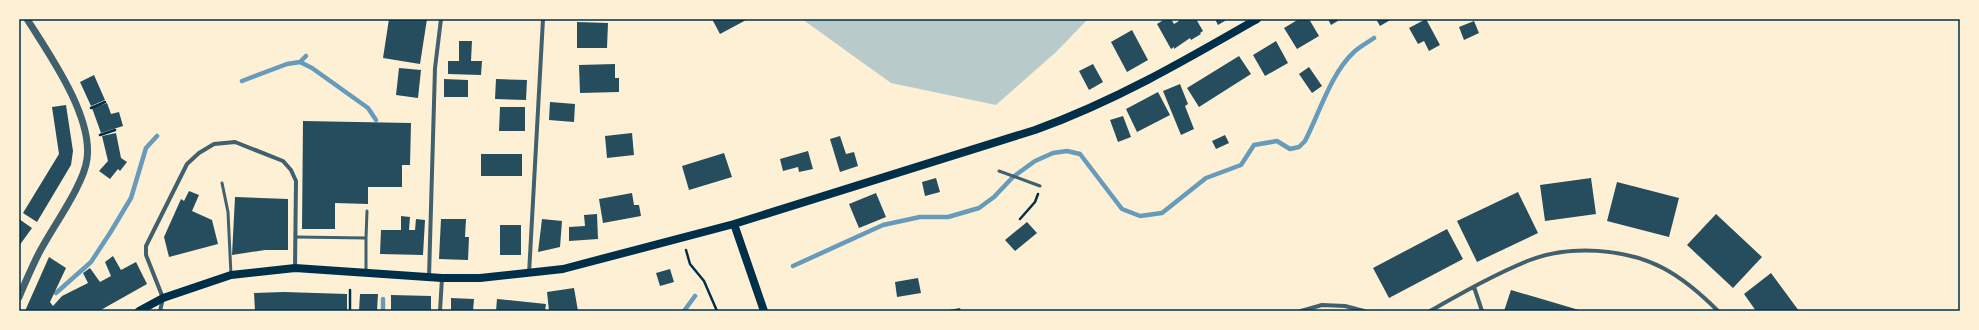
<svg xmlns="http://www.w3.org/2000/svg" width="1979" height="330" font-family="'Work Sans',sans-serif">
<rect width="100%" height="100%" fill="#fdf0d5"/>
<!-- green -->
<path fill="#b9caca" d="M802 19H1088L1056 52 996 105 891 83Z"/>
<g fill="none" stroke-linecap="round" stroke-linejoin="round">
<!-- stream -->
<path stroke="#669bbc" stroke-width="4.5" d="M300 62 312 68 368 108 376 120
M300 62 306 56
M242 81 287 64 300 62
M793 266 883 225 920 217H948L979 208 994 197 1013 177 1035 161 1053 153 1067 151 1080 154 1122 209 1140 216 1162 213 1206 178 1241 165 1254 145 1277 141 1290 149 1299 147 1305 141C1319 114 1331 73 1354 52 1359 47 1367 43 1374 38
M56 293 91 262 110 233 131 198 146 148 157 136
M383 299V311
M684 311 695 296"/>
</g>
<!-- building -->
<path fill="#264d5e" d="M389 19H427L420 64 383 58Z
M712 19H748L720 34Z
M1165 19H1171L1174 24 1179 21V19H1196L1203 31 1200 33 1201 34 1191 40 1190 38 1174 49V47L1171 49 1157 24Z
M1215 19H1228L1218 25Z
M1299 19H1309L1319 36 1297 49 1284 28Z
M1328 19H1341L1331 25Z
M1376 19H1392L1380 26Z
M1426 19 1440 45 1429 51 1424 41 1418 44 1409 28Z
M1474 21 1479 33 1464 40 1459 27Z
M577 22 608 23 607 48H577Z
M1132 30 1148 60 1127 72 1111 42Z
M459 41H472L471 61H482L481 75 448 74V61H459Z
M1276 41 1288 63 1265 76 1253 55Z
M1239 56 1251 74 1199 107 1187 88Z
M615 64V78H619V92L580 93 579 65Z
M1093 64 1103 82 1089 90 1079 71Z
M1309 67 1322 86 1312 93 1299 74Z
M399 68 421 70 418 98 396 95Z
M94 75 105 100 91 106 80 82Z
M444 79 468 80V97H444Z
M496 79 527 80 526 100 495 99Z
M1180 84 1188 104 1185 106 1194 129 1181 135 1163 91Z
M1158 92 1170 115 1137 132 1126 109Z
M550 102 575 104 574 122 549 120Z
M107 103 111 114 119 112 123 126 101 133 92 108Z
M66 105 73 151 71 165 37 222 23 213 59 154 52 107Z
M500 107H525V131H499Z
M1123 116 1131 137 1118 142 1110 120Z
M303 121 411 123 410 165H402V187H368V204L335 203V229H302Z
M116 133 121 158 127 162 120 171 118 169 110 179 99 171 108 161 102 136Z
M632 133 634 155 607 158 605 136Z
M1225 135 1229 143 1216 149 1212 141Z
M840 136 846 154 854 152 858 166 840 172 830 139Z
M808 151 813 169 799 172 798 167 783 171 780 159Z
M724 153 732 177 689 190 682 166Z
M481 154H522V176H481Z
M936 178 940 192 925 196 922 182Z
M1591 178 1596 214 1545 221 1540 185Z
M1617 182 1679 198 1669 237 1607 221Z
M189 191 199 195 192 211 212 220 218 244 169 257 164 237 181 199 184 201Z
M1518 192 1538 233 1477 262 1457 221Z
M632 193 634 205H639L641 216 603 223 599 199Z
M876 193 886 217 859 228 849 204Z
M235 197 288 199V250H265L232 255Z
M597 214 598 239 569 241V227L585 226 584 215Z
M1716 214 1762 257 1733 288 1687 245Z
M401 216 410 217 409 230H415L416 219 425 220 423 255 380 254 381 230H401Z
M19 219 32 228 19 246Z
M441 219H466L465 237H469L468 260 439 259Z
M542 219 562 221 560 247 538 252Z
M1027 222 1037 233 1015 251 1005 240Z
M500 225H521V255H500Z
M1447 229 1463 259 1389 298 1373 268Z
M113 256 121 270 136 262 147 284 99 311H25L49 257 66 268 50 302 53 306 62 296 88 283 83 273 90 268 100 282 111 276 105 262Z
M670 269 674 282 660 286 656 273Z
M1771 273 1799 311H1756L1744 294Z
M918 278 921 293 897 297 895 282Z
M574 288 578 311H549L547 292Z
M1511 290 1579 310 1578 311H1504Z
M284 292 347 294V311H255L254 293Z
M360 294H378L377 311H359Z
M391 295 431 296V311H391Z
M451 298 474 299 473 311H451Z
M497 299 546 304 545 311H496Z
M960 308 961 311H949V310Z"/>
<g fill="none" stroke-linecap="round" stroke-linejoin="round">
<!-- path -->
<path stroke="#003049" stroke-width="2.5" d="M91 108 105 102
M100 135 115 130
M1020 219 1035 202 1038 194
M686 250 690 264 704 281 717 311
M350 311V290"/>
<!-- service -->
<path stroke="#3f606c" stroke-width="3" d="M999 171 1040 186
M222 183 228 212 231 275
M296 237 366 238V272
M366 238 367 211"/>
<!-- minor -->
<path stroke="#3f606c" stroke-width="4" d="M529 274 543 19
M429 277 435 68 441 19
M1474 287 1482 311
M160 311 163 298 146 255V246L187 164 199 153 214 144 235 142 283 161 291 170 296 181 295 268
M440 311 442 278
M1301 311 1322 305 1345 306 1364 311
M1430 311C1462 293 1495 274 1530 260 1570 245 1625 248 1663 268 1684 279 1702 295 1718 311"/>
<!-- tertiary -->
<path stroke="#3f606c" stroke-width="7" d="M19 297C25 283 31 269 38 255 51 229 84 185 87 159 93 116 49 54 27 19"/>
<!-- secondary -->
<path stroke="#003049" stroke-width="8" d="M734 224 764 311
M139 311 163 298 231 275 295 268 442 278H480L563 269 734 224 1035 130C1115 101 1184 61 1257 19"/>
</g>
<!-- border -->
<rect width="1979" height="330" fill="none" stroke="#fdf0d5" stroke-width="40"/>
<rect x="20" y="20" width="1939" height="290" fill="none" stroke="#003049" stroke-width="1.5"/>
</svg>
